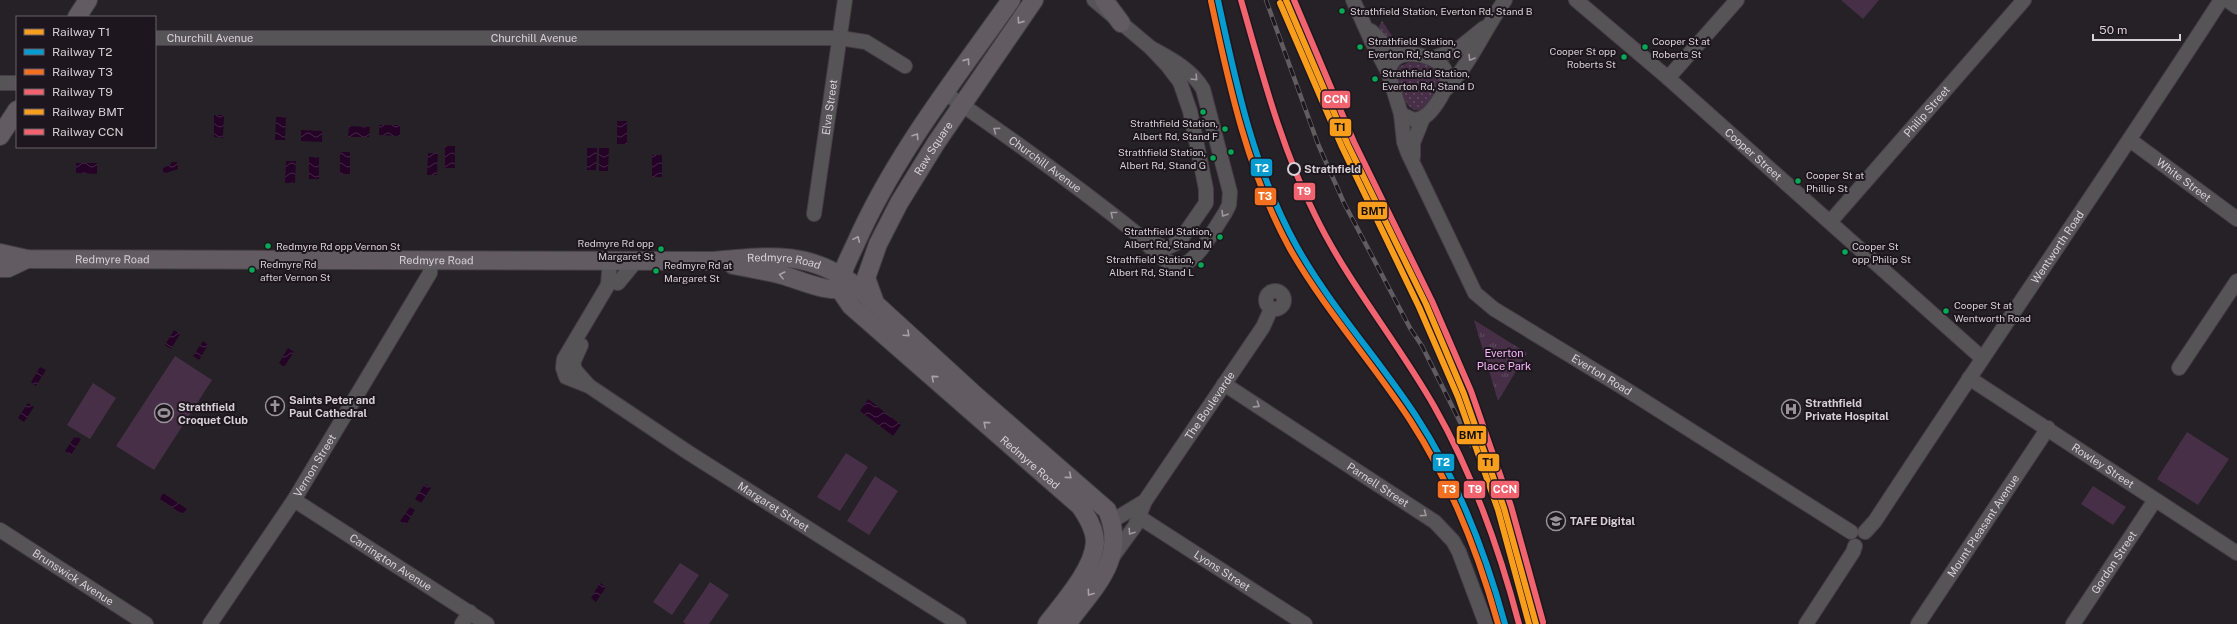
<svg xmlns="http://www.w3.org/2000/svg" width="2237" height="624" font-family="'Public Sans',sans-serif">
<defs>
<pattern id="park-tufts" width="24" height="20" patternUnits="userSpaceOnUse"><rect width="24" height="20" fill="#473047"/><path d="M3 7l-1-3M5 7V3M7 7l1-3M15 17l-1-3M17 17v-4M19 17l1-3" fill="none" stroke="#614d61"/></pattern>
<pattern id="garden-dots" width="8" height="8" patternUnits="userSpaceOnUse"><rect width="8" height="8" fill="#473047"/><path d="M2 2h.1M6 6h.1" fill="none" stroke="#614d61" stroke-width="1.8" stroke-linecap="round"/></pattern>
<pattern id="water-waves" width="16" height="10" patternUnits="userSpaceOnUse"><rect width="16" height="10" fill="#250327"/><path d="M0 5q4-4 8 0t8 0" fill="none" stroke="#442746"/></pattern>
</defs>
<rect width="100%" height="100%" fill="#262126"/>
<!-- grass -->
<path fill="#473047" d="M1841 0H1879L1863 19Z
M175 356 212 380 154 470 116 446Z
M93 383 116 398 90 439 67 425Z
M2187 432 2229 459 2198 505 2157 479Z
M846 453 868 467 840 511 817 497Z
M875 476 898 491 869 535 847 521Z
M2093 486 2126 507 2113 525 2081 504Z
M680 563 699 575 672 615 653 602Z
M710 582 729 595 709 624H686L683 622Z"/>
<!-- park -->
<path fill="url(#park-tufts)" d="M1474 320 1527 353 1498 401Z"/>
<!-- garden -->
<path fill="url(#garden-dots)" d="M1382 21 1399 46 1388 41 1378 28Z
M1409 62 1431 65C1435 69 1438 72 1439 78 1441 94 1417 132 1402 94 1398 85 1396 76 1399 67Z"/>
<!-- water -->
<path fill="url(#water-waves)" d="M214 115H224L223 138 214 137Z
M276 117H286L285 140H275Z
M617 121H627V144H617Z
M379 125H400V136L379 135Z
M349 126 370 127 369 137H348Z
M301 130 322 131V142L301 141Z
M445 146H455V168H445Z
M587 148H597L596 170H587Z
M599 148H609L608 171H599Z
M340 152H350V174H340Z
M428 153H438L437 175H427Z
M652 155H662V177H652Z
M309 157H319V179H309Z
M286 161H296L295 183H285Z
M172 162H177L178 169 163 174V168L170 165Z
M76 163H97V174L76 173Z
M174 330 180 334 171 349 165 345Z
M203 341 208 345 199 360 193 356Z
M288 348 294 352 284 367 279 363Z
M40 367 46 370 36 386 31 382Z
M868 399 901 425 893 436 860 411Z
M28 403 34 407 24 422 18 418Z
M75 436 81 439 71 455 65 451Z
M425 484 431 488 421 503 415 499Z
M163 493 187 509 182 514 160 499Z
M410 507 415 510 406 525 400 521Z
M600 583 606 587 596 602 591 598Z"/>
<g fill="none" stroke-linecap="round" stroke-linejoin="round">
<!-- minor casing -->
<g stroke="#433e43" stroke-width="16">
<g id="minor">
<path d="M1094 0 1151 48 1167 65 1180 82 1190 111 1206 189V203L1179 242 1166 248 1148 241"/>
<path id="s1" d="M1353 0 1371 40 1388 72 1401 114 1404 142 1408 153 1475 293 1494 309 1627 390 1851 532"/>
<path id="s2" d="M1576 0 1668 78 1982 358"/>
<path d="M2227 0 2237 7"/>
<path d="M1371 31 1384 44 1400 55"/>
<path id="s3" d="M155 38H840L866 42 905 66"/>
<path d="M1433 58 1458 49 1484 28"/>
<path d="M1388 72C1390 66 1392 60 1398 57 1404 53 1412 54 1419 55 1449 61 1454 78 1437 103 1431 112 1425 119 1414 120L1401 114"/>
<path d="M1668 78 1737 0"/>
<path d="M0 83H17"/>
<path d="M1446 89C1471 63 1484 30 1505 0"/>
<path id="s4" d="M945 93C1010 138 1075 184 1137 234 1150 245 1163 267 1183 264 1198 261 1216 226 1225 213L1229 205 1230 192 1203 89C1191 69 1171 59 1151 48"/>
<path id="s5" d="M2130 140 2237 219"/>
<path d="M1413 157V143L1423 118"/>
<path id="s6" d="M814 214 845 0"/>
<path id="s7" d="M1830 222 2024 0"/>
<path id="s8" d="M610 260 608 285 564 359 563 368 566 377 589 386 689 453 959 624"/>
<path d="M618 283 637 260"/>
<circle cx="1275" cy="300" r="9"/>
<path d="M581 345 573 363 575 370 589 386"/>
<path d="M2179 368 2237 281"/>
<path id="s9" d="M1969 378 2237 553"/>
<path id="s10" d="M1224 384 1435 522 1453 541 1459 552 1486 624"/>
<path id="s11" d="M294 500 487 624"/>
<path id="s12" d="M1139 517 1305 624"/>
<path d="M1112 521 1145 501"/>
<path id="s13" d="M0 530 146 624"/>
<path id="s14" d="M1865 532 1875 521C1989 346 2108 175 2221 0"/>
<path id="s15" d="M1111 559 1135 526 1145 501 1263 327 1271 309"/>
<path id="s16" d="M210 624 294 500 430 273V260"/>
<path d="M462 624 470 612"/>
<path d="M1806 624 1853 552 1855 546"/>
<path id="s17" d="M1918 624 2048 428"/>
<path id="s18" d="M2073 624 2155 500"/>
</g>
</g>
<!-- major casing -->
<g stroke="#433e43" stroke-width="20">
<g id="major">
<path id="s19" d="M1011 0C955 79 894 156 855 245 848 260 840 274 840 290L851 306 1080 506C1087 516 1095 529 1095 542 1094 569 1063 603 1047 624"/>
<path d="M1104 0 1121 23"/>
<path d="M77 17 88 0"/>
<path d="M0 136 17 110"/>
<path id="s20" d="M0 253 27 259 713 261C768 256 810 250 856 286L975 395 1107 510C1128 558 1094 587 1067 624"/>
<path d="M733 265C749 268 766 271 782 275 803 281 828 294 850 288"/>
<path d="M0 268H8L27 259"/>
<path id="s21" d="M874 300 866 278 878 244 899 203 936 143 1034 0"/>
</g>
</g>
<!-- minor -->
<use href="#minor" stroke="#575457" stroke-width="14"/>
<!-- major -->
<use href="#major" stroke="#625b62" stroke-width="18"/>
<!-- rail casing -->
<g stroke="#605c60" stroke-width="4.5">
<path id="rail" d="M1240 0 1244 12
M1266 0 1318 144 1344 203 1410 328 1422 346 1472 446"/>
</g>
<!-- rail -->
<use href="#rail" stroke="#1e161e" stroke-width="3" stroke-dasharray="9" stroke-linecap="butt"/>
<!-- rail-1 casing -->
<g stroke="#1e161e" stroke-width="9">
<path id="rail-1" d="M1286 0 1348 145 1426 304 1464 394 1504 508 1536 624"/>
</g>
<!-- rail-2 casing -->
<g stroke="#1e161e" stroke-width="9">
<path id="rail-2" d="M1218 0C1236 84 1254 169 1296 245 1330 306 1378 358 1416 416 1458 480 1485 551 1505 624"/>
</g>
<!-- rail-3 casing -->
<g stroke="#1e161e" stroke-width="9">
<path id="rail-3" d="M1211 1C1229 86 1248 173 1290 249 1325 310 1372 362 1410 420 1451 483 1478 552 1498 624"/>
</g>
<!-- rail-4 casing -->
<g stroke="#1e161e" stroke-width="9">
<path id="rail-4" d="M1241 0C1262 73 1281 147 1315 215 1348 283 1397 341 1434 406 1473 474 1499 548 1519 624"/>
</g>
<!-- rail-5 casing -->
<g stroke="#1e161e" stroke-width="9">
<path id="rail-5" d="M1280 3 1342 147 1419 307 1458 397 1498 510 1529 624"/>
</g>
<!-- rail-6 casing -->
<g stroke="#1e161e" stroke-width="9">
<path id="rail-6" d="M1294 0 1354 142 1432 301 1471 391 1511 506 1543 622"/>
</g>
<!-- rail-1 -->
<use href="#rail-1" stroke="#f99d1c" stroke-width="6"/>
<!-- rail-2 -->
<use href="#rail-2" stroke="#069cd0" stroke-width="6"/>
<!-- rail-3 -->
<use href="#rail-3" stroke="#f37021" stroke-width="6"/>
<!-- rail-4 -->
<use href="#rail-4" stroke="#f1636f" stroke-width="6"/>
<!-- rail-5 -->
<use href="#rail-5" stroke="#f99d1c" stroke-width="6"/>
<!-- rail-6 -->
<use href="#rail-6" stroke="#f1636f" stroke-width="6"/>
</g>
<!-- one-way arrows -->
<defs><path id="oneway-chevron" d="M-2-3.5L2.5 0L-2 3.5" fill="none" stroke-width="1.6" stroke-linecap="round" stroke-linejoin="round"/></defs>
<g stroke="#a8a1a8">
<use href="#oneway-chevron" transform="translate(1020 21) rotate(125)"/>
<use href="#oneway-chevron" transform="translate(967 61) rotate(-55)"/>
<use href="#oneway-chevron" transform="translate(916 136) rotate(-57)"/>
<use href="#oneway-chevron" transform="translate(857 239) rotate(-66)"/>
<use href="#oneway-chevron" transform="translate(782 275) rotate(-166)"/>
<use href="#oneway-chevron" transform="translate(907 334) rotate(42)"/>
<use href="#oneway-chevron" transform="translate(934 378) rotate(-139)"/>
<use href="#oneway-chevron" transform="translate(986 424) rotate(-139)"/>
<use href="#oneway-chevron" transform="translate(1069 476) rotate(40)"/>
<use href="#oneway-chevron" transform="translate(1090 593) rotate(126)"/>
</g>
<g stroke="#9d989d">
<use href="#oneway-chevron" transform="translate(1471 58) rotate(121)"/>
<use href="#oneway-chevron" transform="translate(1195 78) rotate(46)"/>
<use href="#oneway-chevron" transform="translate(996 130) rotate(-144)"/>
<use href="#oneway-chevron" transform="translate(1113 214) rotate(-141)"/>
<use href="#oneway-chevron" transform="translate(1224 214) rotate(122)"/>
<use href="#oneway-chevron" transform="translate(1257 405) rotate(33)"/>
<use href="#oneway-chevron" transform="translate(1424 514) rotate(36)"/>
<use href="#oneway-chevron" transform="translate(1131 532) rotate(124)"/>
</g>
<!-- icons -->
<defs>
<g id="church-ring" transform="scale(1)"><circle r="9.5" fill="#1e161e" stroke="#989398" stroke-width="1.5"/><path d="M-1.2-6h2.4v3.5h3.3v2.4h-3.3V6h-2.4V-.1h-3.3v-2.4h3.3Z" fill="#989398"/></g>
<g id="hospital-ring" transform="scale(1)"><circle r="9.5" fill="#1e161e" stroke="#989398" stroke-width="1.5"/><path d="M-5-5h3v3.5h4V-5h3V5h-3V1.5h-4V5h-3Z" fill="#989398"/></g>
<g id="stadium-ring" transform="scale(1)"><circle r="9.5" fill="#1e161e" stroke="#989398" stroke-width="1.5"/><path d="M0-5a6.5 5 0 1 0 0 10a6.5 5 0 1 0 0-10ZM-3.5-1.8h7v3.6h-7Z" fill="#989398"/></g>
<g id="university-ring" transform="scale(1)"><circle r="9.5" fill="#1e161e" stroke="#989398" stroke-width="1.5"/><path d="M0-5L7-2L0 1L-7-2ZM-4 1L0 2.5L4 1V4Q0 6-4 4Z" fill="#989398"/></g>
</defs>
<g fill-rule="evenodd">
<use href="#church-ring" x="275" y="406"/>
<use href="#hospital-ring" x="1791" y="409"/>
<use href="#stadium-ring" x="164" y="413"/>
<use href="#university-ring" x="1556" y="521"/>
</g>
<!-- markers -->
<g fill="#06aa56" stroke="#1e161e" stroke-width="1.5">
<circle cx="1342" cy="11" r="3.5"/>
<circle cx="1360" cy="47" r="3.5"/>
<circle cx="1645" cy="47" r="3.5"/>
<circle cx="1624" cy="57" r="3.5"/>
<circle cx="1375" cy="79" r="3.5"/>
<circle cx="1203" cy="112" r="3.5"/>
<circle cx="1225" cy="129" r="3.5"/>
<circle cx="1231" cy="152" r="3.5"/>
<circle cx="1213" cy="158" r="3.5"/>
<circle cx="1798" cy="181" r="3.5"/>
<circle cx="1220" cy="237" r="3.5"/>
<circle cx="268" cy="246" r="3.5"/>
<circle cx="661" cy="249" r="3.5"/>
<circle cx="1845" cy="252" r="3.5"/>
<circle cx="1201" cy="265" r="3.5"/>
<circle cx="252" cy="270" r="3.5"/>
<circle cx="656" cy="271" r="3.5"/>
<circle cx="1946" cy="311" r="3.5"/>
</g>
<circle fill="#1e161e" stroke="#d6d0d6" stroke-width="2" cx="1294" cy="169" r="6"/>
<g text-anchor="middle" stroke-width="4" stroke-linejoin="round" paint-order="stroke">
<!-- bus labels -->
<g font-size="10" fill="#d6d0d6" stroke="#1e161e" text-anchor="start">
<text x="1350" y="15">Strathfield Station, Everton Rd, Stand B</text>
<text x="1368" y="45">Strathfield Station,<tspan x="1368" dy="13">Everton Rd, Stand C</tspan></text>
<text x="1652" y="45">Cooper St at<tspan x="1652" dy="13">Roberts St</tspan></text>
<text x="1616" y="55" text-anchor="end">Cooper St opp<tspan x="1616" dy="13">Roberts St</tspan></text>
<text x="1382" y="77">Strathfield Station,<tspan x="1382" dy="13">Everton Rd, Stand D</tspan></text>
<text x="1218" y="127" text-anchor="end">Strathfield Station,<tspan x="1218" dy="13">Albert Rd, Stand F</tspan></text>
<text x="1206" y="156" text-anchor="end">Strathfield Station,<tspan x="1206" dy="13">Albert Rd, Stand G</tspan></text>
<text x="1806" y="179">Cooper St at<tspan x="1806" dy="13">Phillip St</tspan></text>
<text x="1212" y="235" text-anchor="end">Strathfield Station,<tspan x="1212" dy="13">Albert Rd, Stand M</tspan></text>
<text x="654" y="247" text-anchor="end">Redmyre Rd opp<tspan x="654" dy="13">Margaret St</tspan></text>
<text x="276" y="250">Redmyre Rd opp Vernon St</text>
<text x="1852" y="250">Cooper St<tspan x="1852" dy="13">opp Philip St</tspan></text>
<text x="1194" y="263" text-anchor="end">Strathfield Station,<tspan x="1194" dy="13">Albert Rd, Stand L</tspan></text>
<text x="260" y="268">Redmyre Rd<tspan x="260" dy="13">after Vernon St</tspan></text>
<text x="664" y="269">Redmyre Rd at<tspan x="664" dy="13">Margaret St</tspan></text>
<text x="1954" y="309">Cooper St at<tspan x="1954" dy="13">Wentworth Road</tspan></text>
</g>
<!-- street labels -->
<g font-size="11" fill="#d6d0d6" stroke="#1e161e">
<text dy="4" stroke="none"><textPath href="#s3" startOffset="55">Churchill Avenue</textPath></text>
<text dy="4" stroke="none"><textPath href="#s3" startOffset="379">Churchill Avenue</textPath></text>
<text dy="4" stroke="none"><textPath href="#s6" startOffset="108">Elva Street</textPath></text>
<text dy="4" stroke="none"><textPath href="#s7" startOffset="147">Philip Street</textPath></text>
<text dy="4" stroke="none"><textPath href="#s21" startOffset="170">Raw Square</textPath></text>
<text dy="4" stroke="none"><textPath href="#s2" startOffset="235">Cooper Street</textPath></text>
<text dy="4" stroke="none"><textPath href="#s4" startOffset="123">Churchill Avenue</textPath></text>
<text dy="4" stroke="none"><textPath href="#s5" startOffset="67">White Street</textPath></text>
<text dy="4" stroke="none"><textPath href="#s14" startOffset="344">Wentworth Road</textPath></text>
<text dy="4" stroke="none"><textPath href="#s20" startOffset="113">Redmyre Road</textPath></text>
<text dy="4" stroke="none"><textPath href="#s20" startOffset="437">Redmyre Road</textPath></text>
<text dy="4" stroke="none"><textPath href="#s20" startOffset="785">Redmyre Road</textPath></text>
<text dy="4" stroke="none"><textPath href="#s1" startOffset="470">Everton Road</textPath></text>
<text dy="4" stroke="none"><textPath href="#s15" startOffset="183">The Boulevarde</textPath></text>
<text dy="4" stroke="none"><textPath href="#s19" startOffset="596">Redmyre Road</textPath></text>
<text dy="4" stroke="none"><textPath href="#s9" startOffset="160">Rowley Street</textPath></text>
<text dy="4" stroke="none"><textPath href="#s16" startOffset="190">Vernon Street</textPath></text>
<text dy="4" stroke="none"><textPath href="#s10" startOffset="184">Parnell Street</textPath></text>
<text dy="4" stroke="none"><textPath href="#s8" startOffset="375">Margaret Street</textPath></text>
<text dy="4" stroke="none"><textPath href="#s17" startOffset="118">Mount Pleasant Avenue</textPath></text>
<text dy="4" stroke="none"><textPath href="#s11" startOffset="115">Carrington Avenue</textPath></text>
<text dy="4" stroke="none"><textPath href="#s18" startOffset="74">Gordon Street</textPath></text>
<text dy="4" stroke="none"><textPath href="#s12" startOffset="99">Lyons Street</textPath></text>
<text dy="4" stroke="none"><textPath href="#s13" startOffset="87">Brunswick Avenue</textPath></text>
</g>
<!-- stop labels -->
<g font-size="11" font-weight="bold" fill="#d6d0d6" stroke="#1e161e" text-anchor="start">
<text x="1304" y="173">Strathfield</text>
</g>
<!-- park labels -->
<g font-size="11" fill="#f9b5f9" stroke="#1e161e">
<text x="1504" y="357">Everton<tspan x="1504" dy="13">Place Park</tspan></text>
</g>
<!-- poi labels -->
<g font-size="11" font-weight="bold" fill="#d6d0d6" stroke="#1e161e" text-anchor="start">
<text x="289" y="404">Saints Peter and<tspan x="289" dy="13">Paul Cathedral</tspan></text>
<text x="1805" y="407">Strathfield<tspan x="1805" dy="13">Private Hospital</tspan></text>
<text x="178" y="411">Strathfield<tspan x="178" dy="13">Croquet Club</tspan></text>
<text x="1570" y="525">TAFE Digital</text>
</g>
</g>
<g stroke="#1e161e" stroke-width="1.5">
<rect x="1321" y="90" width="30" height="19" rx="4" fill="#f1636f"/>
<rect x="1329" y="118" width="23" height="19" rx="4" fill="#f99d1c"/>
<rect x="1250" y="158" width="23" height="19" rx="4" fill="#069cd0"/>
<rect x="1293" y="182" width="23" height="19" rx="4" fill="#f1636f"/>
<rect x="1254" y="187" width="23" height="19" rx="4" fill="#f37021"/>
<rect x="1357" y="201" width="31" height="19" rx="4" fill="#f99d1c"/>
<rect x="1456" y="425" width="31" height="20" rx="4" fill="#f99d1c"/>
<rect x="1432" y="453" width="23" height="19" rx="4" fill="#069cd0"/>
<rect x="1477" y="453" width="23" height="19" rx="4" fill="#f99d1c"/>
<rect x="1463" y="480" width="23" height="19" rx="4" fill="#f1636f"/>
<rect x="1490" y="480" width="30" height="19" rx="4" fill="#f1636f"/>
<rect x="1437" y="480" width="23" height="19" rx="4" fill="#f37021"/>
</g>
<g font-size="11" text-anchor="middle" font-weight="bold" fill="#fff">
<text x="1336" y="103">CCN</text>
<text x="1262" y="172">T2</text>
<text x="1304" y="195">T9</text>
<text x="1265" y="200">T3</text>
<text x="1443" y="466">T2</text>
<text x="1475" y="493">T9</text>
<text x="1505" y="493">CCN</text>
<text x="1449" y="493">T3</text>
</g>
<g font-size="11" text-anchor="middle" font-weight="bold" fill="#111">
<text x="1340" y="131">T1</text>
<text x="1373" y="215">BMT</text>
<text x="1471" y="439">BMT</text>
<text x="1488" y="466">T1</text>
</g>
<!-- legend -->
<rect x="16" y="16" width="140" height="132" fill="#1e161e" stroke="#686068"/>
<rect x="24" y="29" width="20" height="6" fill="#f99d1c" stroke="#686068"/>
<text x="52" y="36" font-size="12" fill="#d6d0d6">Railway T1</text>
<rect x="24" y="49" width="20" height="6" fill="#069cd0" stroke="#686068"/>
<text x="52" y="56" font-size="12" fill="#d6d0d6">Railway T2</text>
<rect x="24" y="69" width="20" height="6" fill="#f37021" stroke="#686068"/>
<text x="52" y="76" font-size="12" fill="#d6d0d6">Railway T3</text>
<rect x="24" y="89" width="20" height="6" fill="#f1636f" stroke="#686068"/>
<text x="52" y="96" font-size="12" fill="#d6d0d6">Railway T9</text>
<rect x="24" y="109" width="20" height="6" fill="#f99d1c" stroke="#686068"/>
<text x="52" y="116" font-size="12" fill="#d6d0d6">Railway BMT</text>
<rect x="24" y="129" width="20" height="6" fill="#f1636f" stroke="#686068"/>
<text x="52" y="136" font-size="12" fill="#d6d0d6">Railway CCN</text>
<!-- scale -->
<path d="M2093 34v6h87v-6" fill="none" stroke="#d6d0d6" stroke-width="2"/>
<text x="2099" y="34" font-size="12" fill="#d6d0d6" stroke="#1e161e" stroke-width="3" paint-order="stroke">50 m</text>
</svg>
